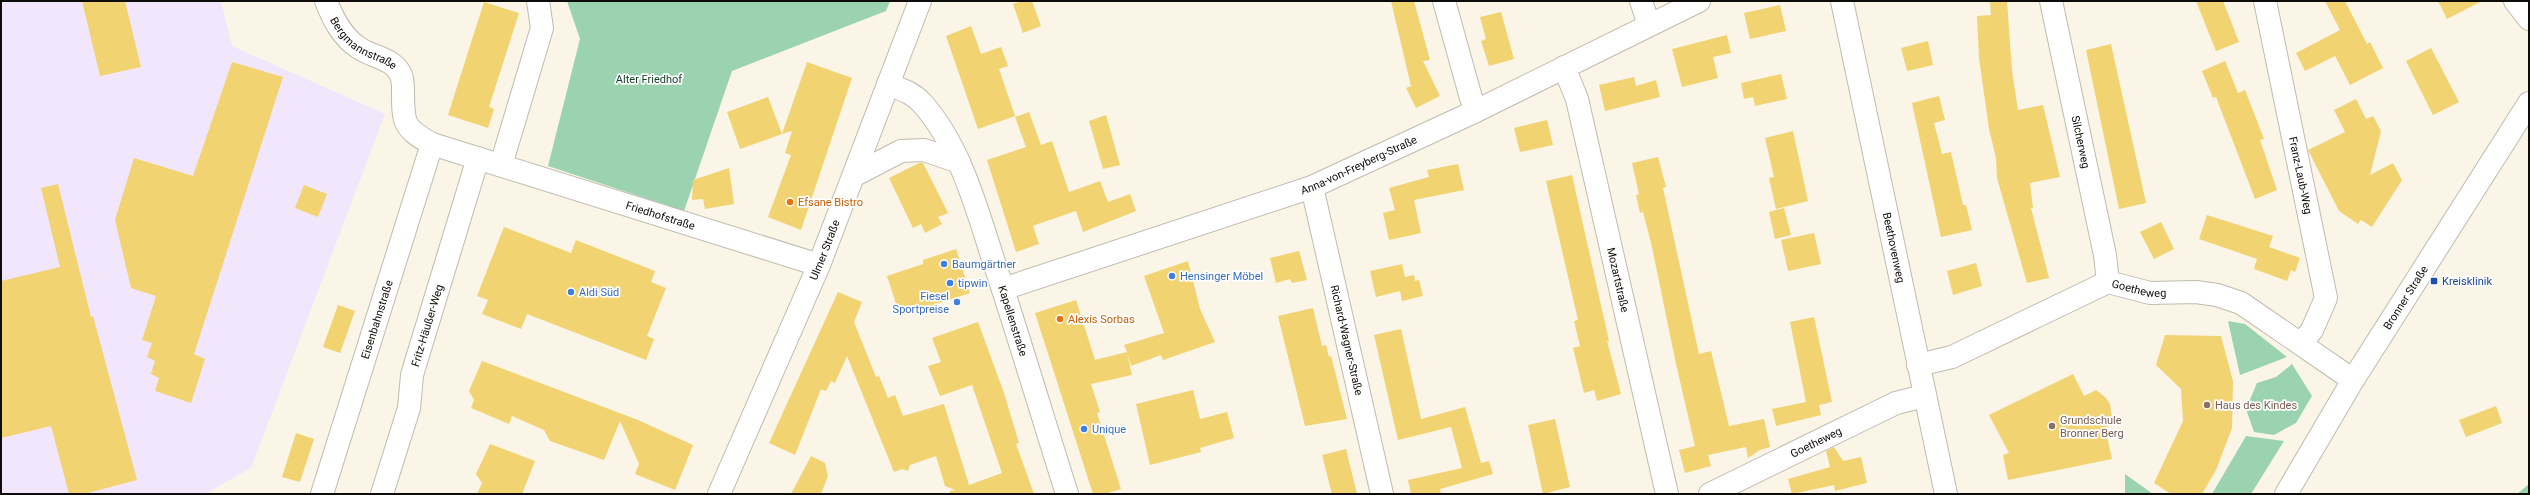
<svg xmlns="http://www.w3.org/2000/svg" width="2530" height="495" font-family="Roboto,sans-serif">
<rect width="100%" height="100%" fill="#faf5e7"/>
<!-- industrial -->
<path fill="#f1e6fb" d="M1 1H221L232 46 385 114 251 468 205 494H1Z"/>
<!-- green -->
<path fill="#9bd2af" d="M567 1H890L886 11 732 71 684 211 548 166 580 39Z
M2228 321 2245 324 2287 357 2240 375Z
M2292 364 2312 396 2296 423 2274 435 2254 432 2246 409 2257 383 2276 377Z
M2246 436 2284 441 2251 494H2212Z
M2125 474 2153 494H2125Z
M2529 484V494H2517Z"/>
<!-- building -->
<path fill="#f2d372" d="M82 1H125L141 67 100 76Z
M1022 1H1032L1041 26 1023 33 1013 4Z
M1391 1H1414L1430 60 1423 61 1440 96 1416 108 1406 88 1411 86Z
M1990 1H2007L2012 71 2018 110 2043 105 2060 177 2030 183 2033 208H2031L2049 278 2027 283 1997 178 1996 158 1989 129 1979 58 1977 16 1991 15Z
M2196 1H2223L2239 42 2216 51Z
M2325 1H2345L2367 44 2370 42 2383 68 2350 85 2335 56 2305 71 2296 53 2340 30Z
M2438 1H2482L2447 19Z
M484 2 519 13 489 107 494 109 488 128 448 115Z
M1780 5 1786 31 1750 39 1744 13Z
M1501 12 1514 59 1489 66 1481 41 1486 39 1480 17Z
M971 26 981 54 1001 47 1008 66 999 69 1015 116 978 129 946 36Z
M1727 35 1731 53 1713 57 1718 78 1682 87 1672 49Z
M1928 41 1933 65 1907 71 1901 48Z
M2111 44 2146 203 2119 209 2086 50Z
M2431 48 2459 102 2433 115 2406 61Z
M2225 61 2238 93 2245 90 2252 108 2264 139 2260 140 2277 190 2255 199 2216 97 2213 98 2202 71Z
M232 62 283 77 194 354 205 359 191 403 155 391 159 378 151 374 155 361 147 357 152 343 142 340 156 296 131 288 115 220 134 158 193 176Z
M807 62 852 78 801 230 768 217 791 155 785 153 792 131 782 134Z
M1781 74 1787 99 1755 106 1753 97 1744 99 1741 83Z
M1634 77 1636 86 1656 80 1660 97 1605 111 1599 85Z
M1939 96 1945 120 1934 123 1942 154 1951 152 1963 205H1966L1972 230 1941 237 1912 103Z
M768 97 782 134 740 149 727 112Z
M2356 99 2366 119 2373 116 2381 131 2370 175 2393 163 2402 180 2372 227 2361 220 2358 224 2339 211 2308 150 2345 132 2334 110Z
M1029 112 1041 145 1052 141 1069 192 1100 181 1108 202 1130 194 1136 211 1083 232 1076 211 1038 224 1033 226 1039 244 1016 252 987 160 1026 147 1015 117Z
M1106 115 1120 165 1103 169 1089 121Z
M1547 120 1553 145 1520 152 1514 128Z
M1793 131 1808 201 1776 209 1769 178 1774 177 1765 138Z
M1658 157 1666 187 1663 188 1699 354 1711 351 1729 426 1764 419 1770 447 1760 450 1748 458 1746 447 1708 455 1711 466 1685 473 1679 450 1695 446 1676 364 1652 247 1643 212 1640 213 1636 195 1639 194 1632 163Z
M919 163H923L948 213 938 217 942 224 925 233 921 224 913 228 889 178Z
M1458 164 1464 190 1414 200 1421 233 1389 240 1383 213 1395 210 1389 188 1429 177 1427 170Z
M729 168 734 204 705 209 703 199 692 200 693 180Z
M1572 175 1609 341H1607L1621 394 1597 401 1594 390 1584 393 1573 348 1580 346 1574 321 1578 320 1546 181Z
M58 184 91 317 93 316 137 480 84 494H69L51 426 1 438V281L60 267 41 188Z
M304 185 327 194 318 217 295 208Z
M1784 208 1791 235 1775 239 1769 212Z
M2207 215 2273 236 2269 247 2300 258 2295 272 2291 270 2287 281 2254 269 2257 259 2199 239Z
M2161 222 2174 249 2154 259 2140 232Z
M504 227 571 253 576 240 655 271 651 282 666 288 647 336 654 339 646 360 527 314 521 329 482 314 488 300 477 296Z
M1814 233 1821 264 1788 271 1781 240Z
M956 249 970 293 900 316 887 276 923 264V260Z
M1299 251 1307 280 1292 283 1290 279 1276 283 1270 258Z
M1188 261 1200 309 1215 342 1163 360 1161 355 1131 366 1127 353 1132 375 1091 384 1100 412 1097 413 1121 489 1104 494H1093L1035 313 1076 300 1095 360 1127 352 1124 345 1164 333 1144 276Z
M1976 263 1982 286 1953 295 1947 271Z
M1402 264 1405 277 1414 275 1415 281 1419 280 1423 296 1402 301 1400 291 1376 297 1370 271Z
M838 292 862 302 854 322 876 377 879 376 888 398 895 395 903 416 944 404 969 485 1002 473 972 385 940 396 928 366 941 362 932 338 978 322 1004 393 1019 443 1016 444 1034 494H950V491L955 490 945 486 936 456 910 465 908 471 902 469 894 472 847 356 835 383 831 381 826 391 821 389 795 455 769 443Z
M338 305 355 311 340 353 323 347Z
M1313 308 1322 346 1326 345 1329 357 1331 356 1347 419 1305 426 1278 316Z
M1814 317 1832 402 1819 405 1821 415 1776 426 1772 409 1806 402 1790 322Z
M1401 329 1421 419 1465 407 1481 463 1489 461 1493 474 1440 489 1441 494H1411L1408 480 1462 468 1451 427 1398 440 1374 335Z
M2165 335 2221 336 2233 381 2232 428 2216 470 2202 494H2171L2154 483 2183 421 2181 389 2156 365Z
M482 361 638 420 693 445 675 490 635 474 639 464 620 421 604 460 550 441 544 430 512 416 509 424 471 408 474 400 469 391Z
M2073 374 2084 396 2096 390 2105 397 2110 404 2113 425 2105 427 2112 459 2008 480 2003 455 2009 453 1989 415Z
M1193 390 1200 419 1227 412 1234 438 1200 448 1201 452 1150 465 1136 404Z
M2496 406 2502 423 2466 437 2459 420Z
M1555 419 1570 487 1543 494 1528 425Z
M296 433 314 439 300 482 282 477Z
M490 444 535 461 522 494H477L482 483 476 474Z
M1834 447 1843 461 1861 457 1867 483 1835 491 1834 485 1792 494 1788 479 1830 467 1826 451Z
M1346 449 1357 494H1332L1322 455Z
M811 456 825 463 828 476 821 494H791Z"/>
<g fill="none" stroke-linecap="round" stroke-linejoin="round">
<!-- minor casing -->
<g stroke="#bfbbae" stroke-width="24">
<g id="minor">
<path id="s1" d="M326 1C333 19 342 37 359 48 372 57 392 58 400 73 403 78 403 85 403 91 403 123 403 128 432 144L819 265"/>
<path d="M1444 1 1471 98 1476 111"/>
<path d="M1641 1 1649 25"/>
<path id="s2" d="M1842 1 1946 494"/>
<path id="s3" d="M2051 1 2105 255 2108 282"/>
<path id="s4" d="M2265 1 2326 298 2312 330 2301 344"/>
<path d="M2515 1 2529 19"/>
<path id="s5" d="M1564 67 1577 99 1667 494"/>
<path id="s6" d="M888 84C900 89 912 92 922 103 961 147 977 210 995 265 1020 341 1043 418 1067 494"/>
<path d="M501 165 542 28 538 1"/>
<path d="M855 175 901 151 924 150 959 162"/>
<path id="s7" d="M1312 187 1382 494"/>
<path id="s8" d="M1003 289 1312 187 1476 111 1699 1"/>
<path id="s9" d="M1918 365 1952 357 2108 282 2150 293 2196 292 2217 295 2241 303 2353 380"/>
<path id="s10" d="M322 494 432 144"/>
<path id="s11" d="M382 494 409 408 412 375 478 158"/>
<path id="s12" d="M1710 494 1896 403 1924 396"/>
<path id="s13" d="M2286 494 2353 380 2529 103"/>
</g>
</g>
<!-- major casing -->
<g stroke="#bfbbae" stroke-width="24">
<g id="major">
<path id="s14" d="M719 494 819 265 920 1"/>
</g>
</g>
<!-- minor -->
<use href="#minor" stroke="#fff" stroke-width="22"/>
<!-- major -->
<use href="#major" stroke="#fff" stroke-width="22"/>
</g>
<!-- markers -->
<g fill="#e8710a" stroke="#fff" stroke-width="1.5">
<circle cx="790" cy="202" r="4"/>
<circle cx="1060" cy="319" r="4"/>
</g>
<g fill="#3f7fe0" stroke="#fff" stroke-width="1.5">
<circle cx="944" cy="264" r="4"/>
<circle cx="1172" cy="276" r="4"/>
<circle cx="950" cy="283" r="4"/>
<circle cx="571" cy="292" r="4"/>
<circle cx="957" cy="302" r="4"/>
<circle cx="1084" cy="429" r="4"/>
</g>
<rect fill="#1a4fb4" stroke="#fff" stroke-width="1.5" x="2430" y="277" width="8" height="8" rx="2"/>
<g fill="#8d6e63" stroke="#fff" stroke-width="1.5">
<circle cx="2207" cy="405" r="4"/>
<circle cx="2052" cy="426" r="4"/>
</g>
<g text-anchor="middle" stroke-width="3.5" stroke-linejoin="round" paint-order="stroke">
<!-- street labels -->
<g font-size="11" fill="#0e0c08" stroke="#fff">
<text dy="4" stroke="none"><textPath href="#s1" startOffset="59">Bergmannstraße</textPath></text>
<text dy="4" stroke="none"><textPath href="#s3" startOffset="144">Silcherweg</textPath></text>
<text dy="4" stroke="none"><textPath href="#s8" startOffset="377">Anna-von-Freyberg-Straße</textPath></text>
<text dy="4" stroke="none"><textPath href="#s4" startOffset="178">Franz-Laub-Weg</textPath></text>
<text dy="4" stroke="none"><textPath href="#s1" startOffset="431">Friedhofstraße</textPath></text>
<text dy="4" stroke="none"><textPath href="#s2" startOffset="252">Beethovenweg</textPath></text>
<text dy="4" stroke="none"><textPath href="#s14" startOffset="266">Ulmer Straße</textPath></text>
<text dy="4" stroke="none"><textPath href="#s5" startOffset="220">Mozartstraße</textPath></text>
<text dy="4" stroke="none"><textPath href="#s9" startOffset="240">Goetheweg</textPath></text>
<text dy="4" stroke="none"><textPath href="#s13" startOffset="230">Bronner Straße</textPath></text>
<text dy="4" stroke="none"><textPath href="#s10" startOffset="183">Eisenbahnstraße</textPath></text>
<text dy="4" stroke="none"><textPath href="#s6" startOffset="277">Kapellenstraße</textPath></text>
<text dy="4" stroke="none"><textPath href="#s11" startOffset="175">Fritz-Häußer-Weg</textPath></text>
<text dy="4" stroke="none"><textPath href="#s7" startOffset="157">Richard-Wagner-Straße</textPath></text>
<text dy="4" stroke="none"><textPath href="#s12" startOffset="118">Goetheweg</textPath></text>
</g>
<!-- park labels -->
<g font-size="11" fill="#19412a" stroke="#fff">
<text x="649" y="83">Alter Friedhof</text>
</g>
<!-- food labels -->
<g font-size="11" fill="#c56008" stroke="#fff" text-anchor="start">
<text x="798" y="206">Efsane Bistro</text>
<text x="1068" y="323">Alexis Sorbas</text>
</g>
<!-- shop labels -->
<g font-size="11" fill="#366cbe" stroke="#fff" text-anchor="start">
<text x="952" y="268">Baumgärtner</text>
<text x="1180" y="280">Hensinger Möbel</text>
<text x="958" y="287">tipwin</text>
<text x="579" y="296">Aldi Süd</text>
<text x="949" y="300" text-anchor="end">Fiesel<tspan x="949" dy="13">Sportpreise</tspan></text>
<text x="1092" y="433">Unique</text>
</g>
<!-- transit labels -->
<g font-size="11" fill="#164399" stroke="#fff" text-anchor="start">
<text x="2442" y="285">Kreisklinik</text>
</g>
<!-- education labels -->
<g font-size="11" fill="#785e54" stroke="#fff" text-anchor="start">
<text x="2215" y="409">Haus des Kindes</text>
<text x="2060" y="424">Grundschule<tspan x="2060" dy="13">Bronner Berg</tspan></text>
</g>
</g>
<!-- border -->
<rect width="2530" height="495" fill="none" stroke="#0e0c08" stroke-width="4"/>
</svg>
